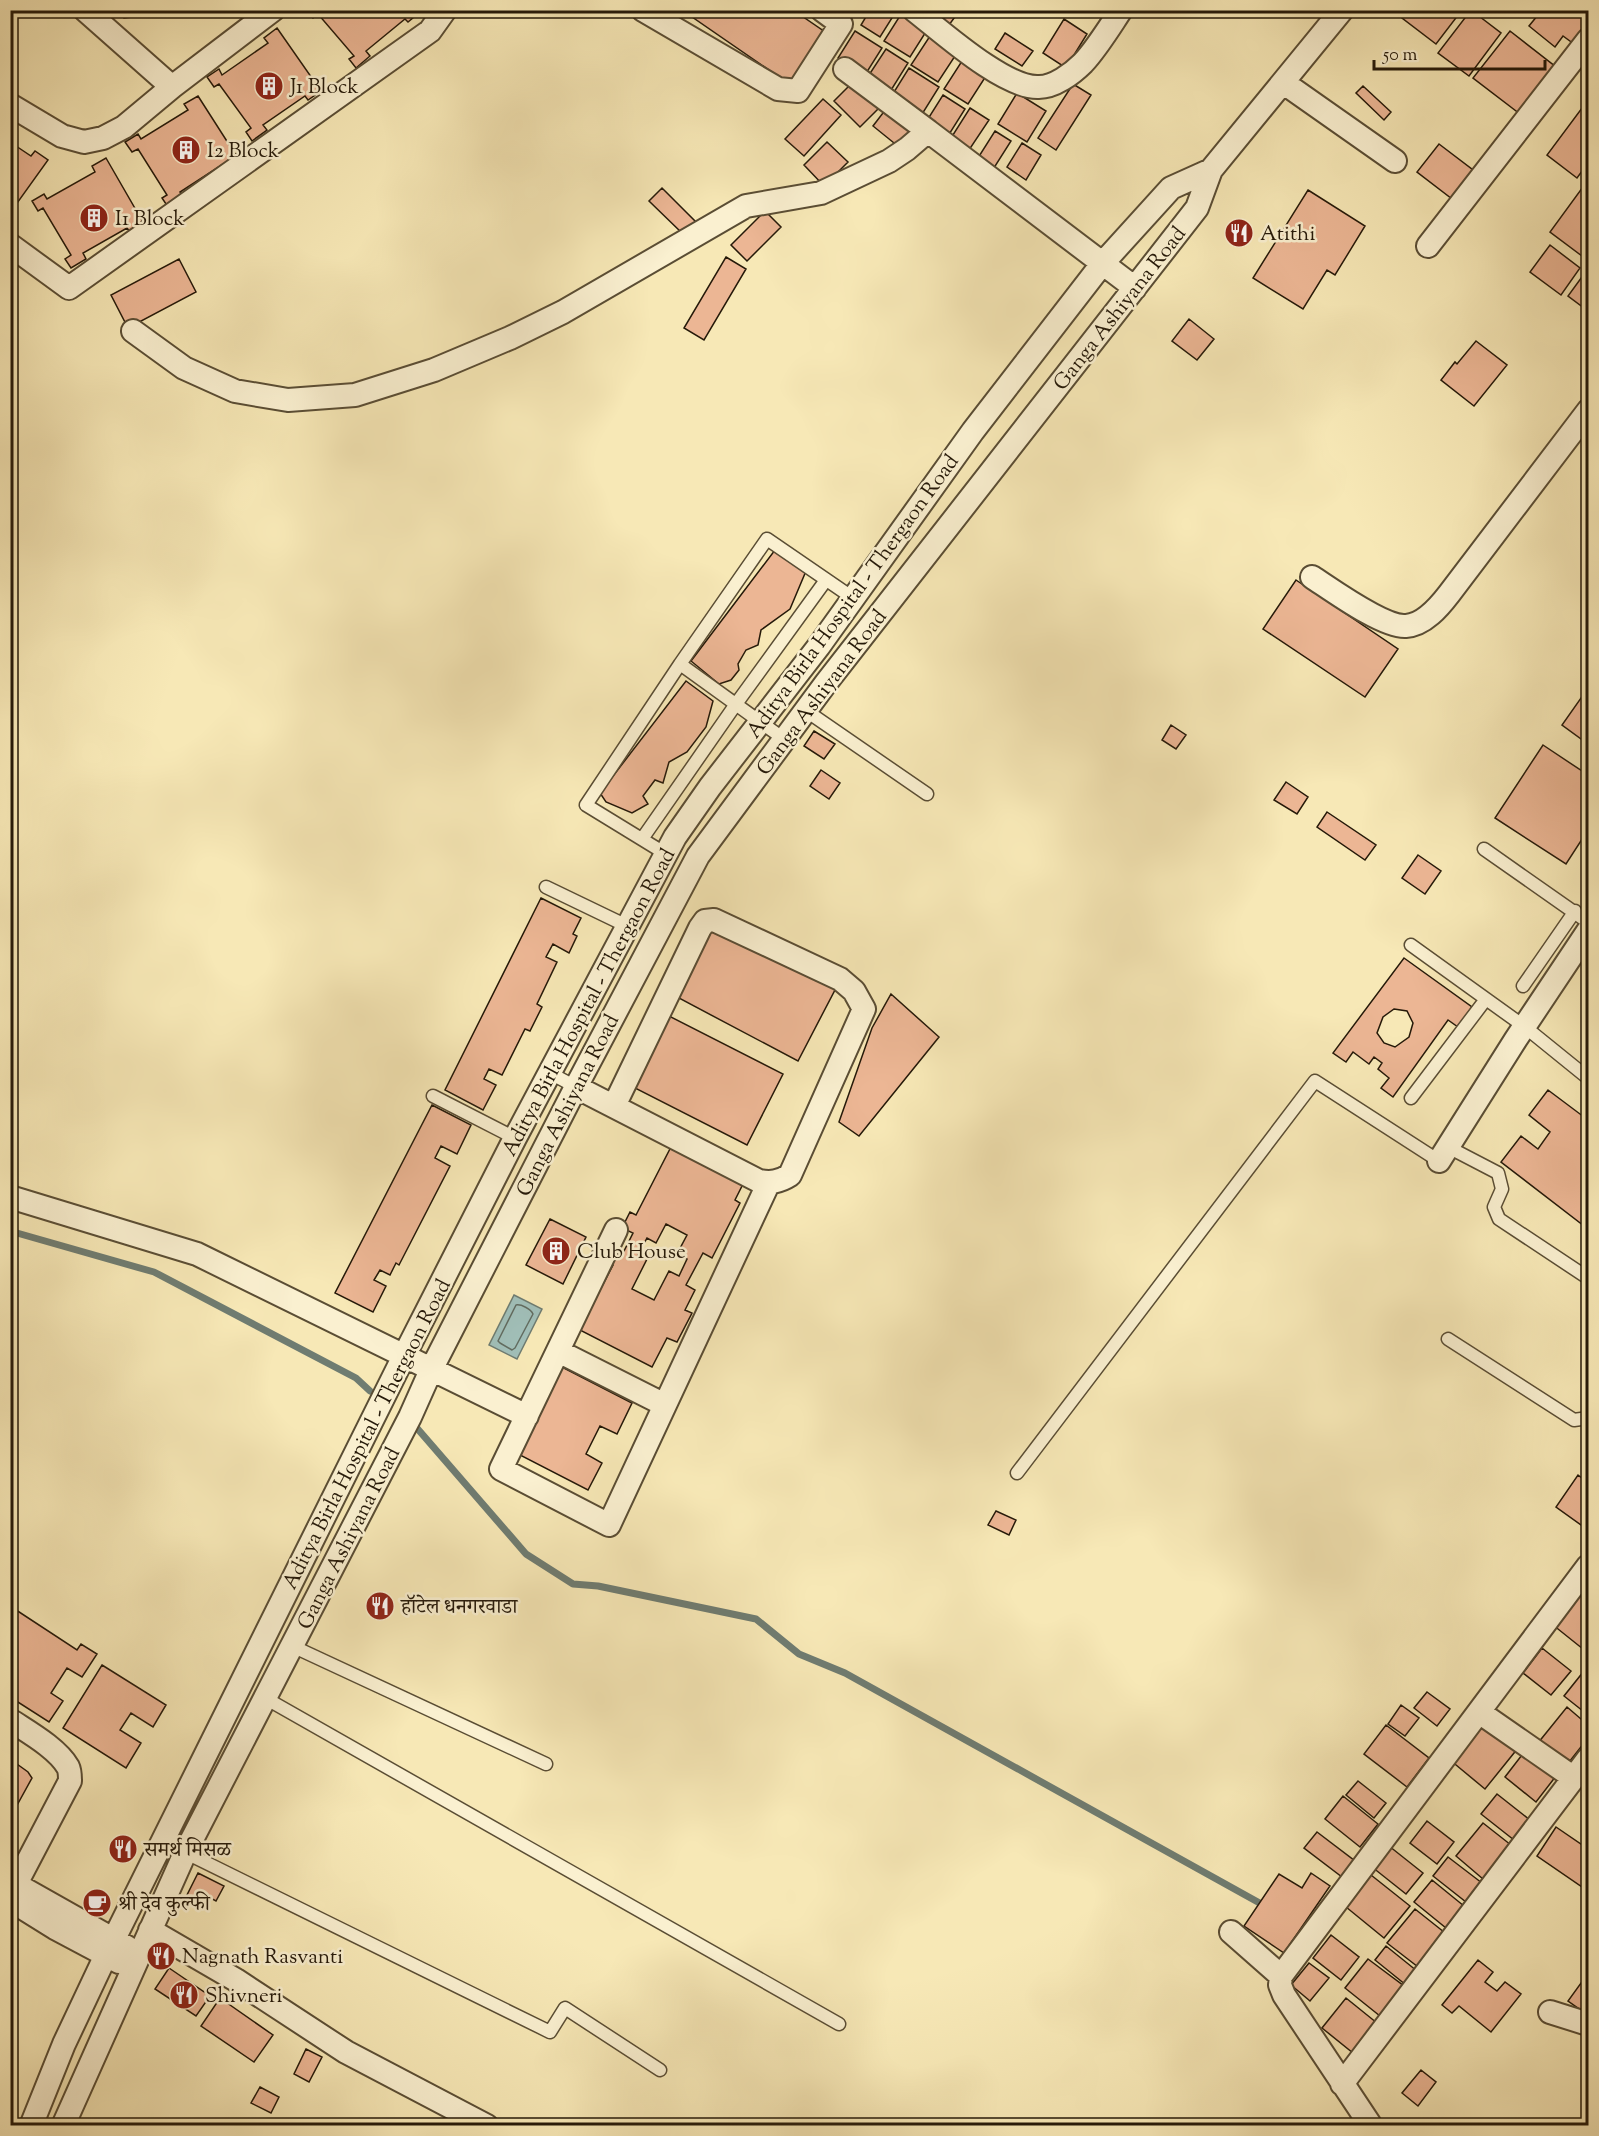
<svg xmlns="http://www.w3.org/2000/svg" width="1599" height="2136" font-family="'Sorts Mill Goudy','Noto Serif Devanagari',serif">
<rect width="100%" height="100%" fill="#f7e8b6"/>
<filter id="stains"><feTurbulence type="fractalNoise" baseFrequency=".00333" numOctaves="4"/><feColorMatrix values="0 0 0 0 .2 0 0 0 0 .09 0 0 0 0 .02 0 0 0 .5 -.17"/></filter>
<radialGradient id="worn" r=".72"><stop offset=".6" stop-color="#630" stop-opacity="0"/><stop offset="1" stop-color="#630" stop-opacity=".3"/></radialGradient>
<!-- water -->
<path fill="#a0beb7" stroke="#6f7c71" stroke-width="1.5" d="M514 1295 542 1309 517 1359 489 1345Z"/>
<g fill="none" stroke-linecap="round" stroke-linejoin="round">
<!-- shore -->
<path stroke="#626c60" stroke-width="1.5" d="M516 1305C521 1304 531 1309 533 1314L515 1348 512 1350 500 1343 498 1341Z"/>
<!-- stream -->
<path stroke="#6f7c71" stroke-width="7" d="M10 1231 154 1272 356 1378 370 1391
M416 1427 526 1554 573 1584 598 1586 756 1619 799 1654 845 1673 1265 1906"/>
</g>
<!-- building -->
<path fill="#ecb694" stroke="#251909" stroke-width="1.5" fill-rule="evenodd" d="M122 10H148L149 15 124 18Z
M307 10H419L420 12 408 22 405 19 366 51 370 56 356 68 349 59 354 56 318 14 313 18Z
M682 10H793L828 34 792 86Z
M870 10H897L880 37 861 25Z
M929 10H960L949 25Z
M1407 10H1462L1436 44 1402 18Z
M1471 10 1501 33 1469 76 1438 53Z
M1497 10H1509L1505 16Z
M1542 10H1588L1586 16 1588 18V26L1574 44 1563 36 1555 47 1529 26Z
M903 11 929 27 910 57 884 41Z
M1064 19 1087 34 1066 68 1043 53Z
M277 28 321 91 308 100 305 96 263 125 267 130 252 141 246 132 251 128 219 84 214 87 207 77 219 69 222 75 268 43 264 38Z
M855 31 882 48 865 75 838 58Z
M1510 31 1556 67 1520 114 1473 78Z
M1005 33 1033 51 1022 66 995 49Z
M930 36 957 53 938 82 911 65Z
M886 49 908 63 888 95 865 81Z
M962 61 986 76 968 104 944 89Z
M909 68 939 87 919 119 889 100Z
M855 80 881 106 860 127 834 101Z
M1073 84 1091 95 1056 150 1038 138Z
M1363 86 1391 112 1384 120 1356 93Z
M1017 93 1046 111 1027 142 998 124Z
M943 95 965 109 948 136 926 122Z
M198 96 239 160 225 168 223 164 180 192 183 197 168 207 162 198 167 195 138 149 132 152 125 142 138 134 141 139 188 110 184 104Z
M823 99 841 115 804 156 785 139Z
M1588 100V163L1577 178 1547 155Z
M970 108 989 120 969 150 951 138Z
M886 109 913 130 899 147 873 126Z
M995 131 1011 141 992 171 976 161Z
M10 142 31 156 35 151 48 160 10 213Z
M827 142 848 162 824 186 804 165Z
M1022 143 1041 155 1026 180 1007 167Z
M1439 144 1477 173 1456 202 1417 172Z
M106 158 144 224 130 232 127 228 83 253 86 259 71 268 65 259 71 255 43 208 38 211 32 201 44 194 47 199 95 172 92 166Z
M1588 180V247L1582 256 1550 232Z
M662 188 696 222 683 234 649 201Z
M1308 190 1365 226 1335 275 1327 270 1303 309 1253 278Z
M765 211 781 227 747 261 731 245Z
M1550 245 1580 268 1561 295 1530 272Z
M726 257 746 269 704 340 684 328Z
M179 259 196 292 128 328 111 295Z
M1587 270 1588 271V311L1568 296Z
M1189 319 1214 339 1197 360 1172 341Z
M1476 341 1507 365 1474 406 1441 380 1455 362 1457 364Z
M775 550 806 571 790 609 761 630 758 645 746 650 738 664 739 670 731 680 719 684 691 661Z
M1296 580 1398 649 1365 697 1263 629Z
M686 681 713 701 706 727 687 752 669 762 663 783 655 780 643 796 648 804 632 813 606 802 600 793Z
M1588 688V744L1562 725Z
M1171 725 1186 735 1176 749 1162 740Z
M814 731 835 744 824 759 804 746Z
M1543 745 1588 775V830L1566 864 1495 818Z
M821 770 840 783 829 799 810 786Z
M1286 782 1308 797 1297 814 1274 800Z
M1327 812 1376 845 1365 860 1317 827Z
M1418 855 1441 871 1425 894 1402 878Z
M541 898 581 918 573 934 577 936 569 953 553 944 546 957 557 962 537 1004 542 1007 530 1031 525 1029 502 1075 489 1069 484 1079 496 1085 483 1110 445 1090Z
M714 925 836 988 798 1061 677 997Z
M1404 958 1472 1007 1458 1027 1448 1020 1393 1097 1381 1088 1389 1078 1378 1069 1382 1063 1374 1057 1369 1064 1353 1052 1346 1062 1333 1053ZM1394 1009 1407 1011 1413 1023 1409 1037 1395 1047 1384 1043 1377 1033 1383 1017Z
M891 994 939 1037 859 1136 839 1122 872 1028Z
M667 1015 783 1074 747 1145 631 1086Z
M1548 1090 1588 1120V1229L1501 1162 1521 1136 1538 1149 1550 1132 1529 1115Z
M432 1105 471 1125 457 1154 441 1146 435 1158 450 1166 399 1265 396 1263 390 1275 380 1270 374 1280 386 1286 373 1312 335 1293Z
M673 1143 745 1180 735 1200 740 1203 712 1258 703 1253 686 1285 695 1290 685 1310 692 1313 677 1342 667 1338 652 1367 574 1327 581 1314 586 1317 613 1265 607 1262 615 1247 624 1251 633 1233 622 1228 630 1212 636 1215ZM666 1224 687 1235 677 1254 687 1259 679 1276 669 1271 654 1300 632 1289 647 1259 638 1255 647 1238 656 1243Z
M550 1219 586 1237 563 1284 526 1265Z
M562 1367 632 1403 617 1434 600 1426 586 1454 602 1463 588 1490 518 1454Z
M1578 1475 1588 1483V1530L1556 1507Z
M996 1511 1016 1520 1009 1535 988 1525Z
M1588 1581V1653L1553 1625Z
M10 1606 77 1650 81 1644 97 1654 82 1677 67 1668 51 1693 63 1701 49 1722 10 1697Z
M1542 1648 1571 1671 1551 1695 1523 1673Z
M102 1665 166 1705 153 1727 131 1713 120 1730 141 1743 126 1768 63 1728Z
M1588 1666V1715L1564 1696Z
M1427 1692 1450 1709 1437 1726 1414 1708Z
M1401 1705 1419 1718 1405 1736 1388 1724Z
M1567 1707 1588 1725V1738L1566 1766 1538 1743Z
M1482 1719 1518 1748 1485 1789 1450 1760Z
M1386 1725 1429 1758 1407 1787 1364 1754Z
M1525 1751 1556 1776 1536 1802 1505 1777Z
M10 1759 28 1772 32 1778 10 1818Z
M1358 1781 1386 1803 1374 1818 1346 1795Z
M1497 1794 1530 1820 1514 1840 1481 1814Z
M1343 1796 1378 1824 1360 1847 1325 1819Z
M1427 1821 1454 1842 1437 1864 1410 1843Z
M1483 1823 1511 1845 1483 1879 1456 1856Z
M1556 1827 1588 1849V1891L1537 1856Z
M1317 1832 1355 1861 1342 1877 1304 1848Z
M1389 1846 1423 1873 1406 1894 1372 1867Z
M1448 1857 1482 1883 1466 1902 1433 1876Z
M198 1873 224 1886 216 1901 207 1896 202 1907 185 1899Z
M1311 1873 1330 1886 1284 1953 1244 1926 1279 1874 1302 1888Z
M1371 1875 1410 1906 1384 1938 1346 1907Z
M1432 1880 1464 1906 1446 1928 1414 1902Z
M1415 1909 1449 1936 1422 1970 1387 1943Z
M1331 1935 1359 1957 1341 1980 1313 1958Z
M1386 1946 1417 1971 1406 1985 1375 1960Z
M1368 1959 1404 1986 1380 2016 1345 1988Z
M1478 1960 1493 1972 1485 1982 1497 1991 1505 1982 1521 1994 1491 2032 1459 2006 1452 2013 1442 2005Z
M1309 1963 1329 1978 1310 2001 1291 1985Z
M169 1968 210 1996 196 2016 155 1989Z
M1581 1983 1588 1989V2015L1568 2001Z
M220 1998 273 2035 254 2062 201 2026Z
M1346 1998 1377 2023 1353 2053 1322 2028Z
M306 2049 322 2057 309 2082 294 2074Z
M1421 2070 1436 2082 1418 2106 1402 2093Z
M260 2087 279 2097 271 2113 251 2103Z"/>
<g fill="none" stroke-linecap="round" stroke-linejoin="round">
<!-- lane casing -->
<g stroke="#5a4d34" stroke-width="15">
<path id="lane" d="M805 710 927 794
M784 739 680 664 767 539 853 598
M642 839 736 704 826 580
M1484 849 1588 922
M666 854 586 805 680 664
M546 887 627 926
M1411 945 1525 1027 1588 1078
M1523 986 1575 911
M550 1073 576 1087
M433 1096 515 1138
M1411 1098 1486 999
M1448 1147 1498 1173 1502 1189 1494 1207 1499 1219 1588 1278
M1448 1339 1574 1420 1588 1418
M1017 1473 1315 1081 1439 1161
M292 1646 546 1764
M265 1698 839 2024
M162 1841 550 2032 565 2008 660 2070"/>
</g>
<!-- street casing -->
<g stroke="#5a4d34" stroke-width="26">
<path id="street" d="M85 10 172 87
M643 10 778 89 798 91 841 24 822 10
M914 10C941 31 1005 89 1039 87 1054 87 1072 74 1083 63 1097 48 1109 28 1121 10
M845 69 928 131
M1284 83 1395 161
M10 105 62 136 84 142 103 138 124 127 172 87 273 10
M10 245 69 288 430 31 445 10
M1428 246 1588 40
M133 331 184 368 235 391 288 400 355 395 434 370 510 338 563 312 746 206 821 193 889 161 907 149 928 131 1135 288
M1312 577C1332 590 1384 628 1406 626 1424 625 1439 607 1449 594L1588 411
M576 1087 759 1181C771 1183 779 1182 790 1175L864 1009 854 991 840 979 714 920 705 921 700 928 614 1106
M1439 1161 1516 1039 1588 931
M10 1197 197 1254 527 1416
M616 1230 501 1469 609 1525 769 1182
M558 1351 665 1405
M1479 1712 1574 1778
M10 1720C28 1732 57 1748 68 1767 70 1771 70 1776 70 1781L16 1884
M10 1881 127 1947
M10 1900 55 1928 119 1962
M150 1930 236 1980 346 2052 487 2126
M1231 1932 1281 1976
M1550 2012 1588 2024
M1342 2084 1588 1759
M31 2126 64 2044 106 1955 404 1356 515 1138 675 837 710 787 819 646 973 431 1102 264 1171 188 1211 170 1342 10
M63 2126 185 1853 410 1417 431 1370 576 1087 698 856 826 683 1197 208 1211 170
M1371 2126 1284 1995 1280 1985 1281 1976 1588 1566"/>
</g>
<!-- lane -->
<use href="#lane" stroke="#faf0d0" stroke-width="12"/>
<!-- street -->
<use href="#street" stroke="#faf0d0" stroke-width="22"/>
</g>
<!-- icons -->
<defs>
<g id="building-disc" transform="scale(1.5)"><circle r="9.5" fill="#8f2418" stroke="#faf0d0"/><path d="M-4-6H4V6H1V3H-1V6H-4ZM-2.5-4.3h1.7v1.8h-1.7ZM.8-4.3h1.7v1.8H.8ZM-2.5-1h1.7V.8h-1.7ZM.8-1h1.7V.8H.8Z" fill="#fff"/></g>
<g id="restaurant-disc" transform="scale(1.5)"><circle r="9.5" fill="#8f2418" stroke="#faf0d0"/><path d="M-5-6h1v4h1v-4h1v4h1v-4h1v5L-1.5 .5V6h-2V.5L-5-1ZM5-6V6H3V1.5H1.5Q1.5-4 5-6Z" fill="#fff"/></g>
<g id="cafe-disc" transform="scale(1.5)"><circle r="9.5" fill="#8f2418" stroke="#faf0d0"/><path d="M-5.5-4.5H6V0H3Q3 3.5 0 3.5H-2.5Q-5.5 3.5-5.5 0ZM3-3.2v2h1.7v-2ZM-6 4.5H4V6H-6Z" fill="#fff"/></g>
</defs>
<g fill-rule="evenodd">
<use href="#building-disc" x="269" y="86"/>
<use href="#building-disc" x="186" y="150"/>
<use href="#building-disc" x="94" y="218"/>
<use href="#restaurant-disc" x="1239" y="233"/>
<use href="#building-disc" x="556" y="1251"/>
<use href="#restaurant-disc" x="380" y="1606"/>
<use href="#restaurant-disc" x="123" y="1849"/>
<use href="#cafe-disc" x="97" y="1903"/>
<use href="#restaurant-disc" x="161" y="1956"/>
<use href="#restaurant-disc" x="184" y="1995"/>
</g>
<g text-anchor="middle" stroke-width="5" stroke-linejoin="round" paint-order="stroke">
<!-- poi labels -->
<g font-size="21" fill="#251909" stroke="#faf0d0" text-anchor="start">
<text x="290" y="93">J1 Block</text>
<text x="207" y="157">I2 Block</text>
<text x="115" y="225">I1 Block</text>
<text x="1260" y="240">Atithi</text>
<text x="577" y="1258">Club House</text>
<text x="401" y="1613">हॉटेल धनगरवाडा</text>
<text x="144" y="1856">समर्थ मिसळ</text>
<text x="118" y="1910">श्री देव कुल्फी</text>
<text x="182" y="1963">Nagnath Rasvanti</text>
<text x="205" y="2002">Shivneri</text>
</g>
<!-- street labels -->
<g font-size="21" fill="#251909" stroke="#faf0d0">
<text transform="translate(1119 308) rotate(-52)" y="7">Ganga Ashiyana Road</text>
<text transform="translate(852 596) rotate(-54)" y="7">Aditya Birla Hospital - Thergaon Road</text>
<text transform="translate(821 692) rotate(-53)" y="7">Ganga Ashiyana Road</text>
<text transform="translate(588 1002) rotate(-62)" y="7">Aditya Birla Hospital - Thergaon Road</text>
<text transform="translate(567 1105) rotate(-63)" y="7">Ganga Ashiyana Road</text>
<text transform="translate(366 1434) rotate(-63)" y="7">Aditya Birla Hospital - Thergaon Road</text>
<text transform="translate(348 1538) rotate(-63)" y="7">Ganga Ashiyana Road</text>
</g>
</g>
<!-- margin -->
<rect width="1599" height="2136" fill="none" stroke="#f7e8b6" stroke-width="36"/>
<rect x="12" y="12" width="1575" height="2112" fill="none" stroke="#251909" stroke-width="3"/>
<rect x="18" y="18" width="1563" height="2100" fill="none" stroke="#251909" stroke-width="1.5"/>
<!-- scale -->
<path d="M1374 60v9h171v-9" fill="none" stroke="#251909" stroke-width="3"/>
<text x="1383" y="60" font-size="18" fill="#251909" stroke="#faf0d0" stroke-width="4.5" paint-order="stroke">50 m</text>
<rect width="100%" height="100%" filter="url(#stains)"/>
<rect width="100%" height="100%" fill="url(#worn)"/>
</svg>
